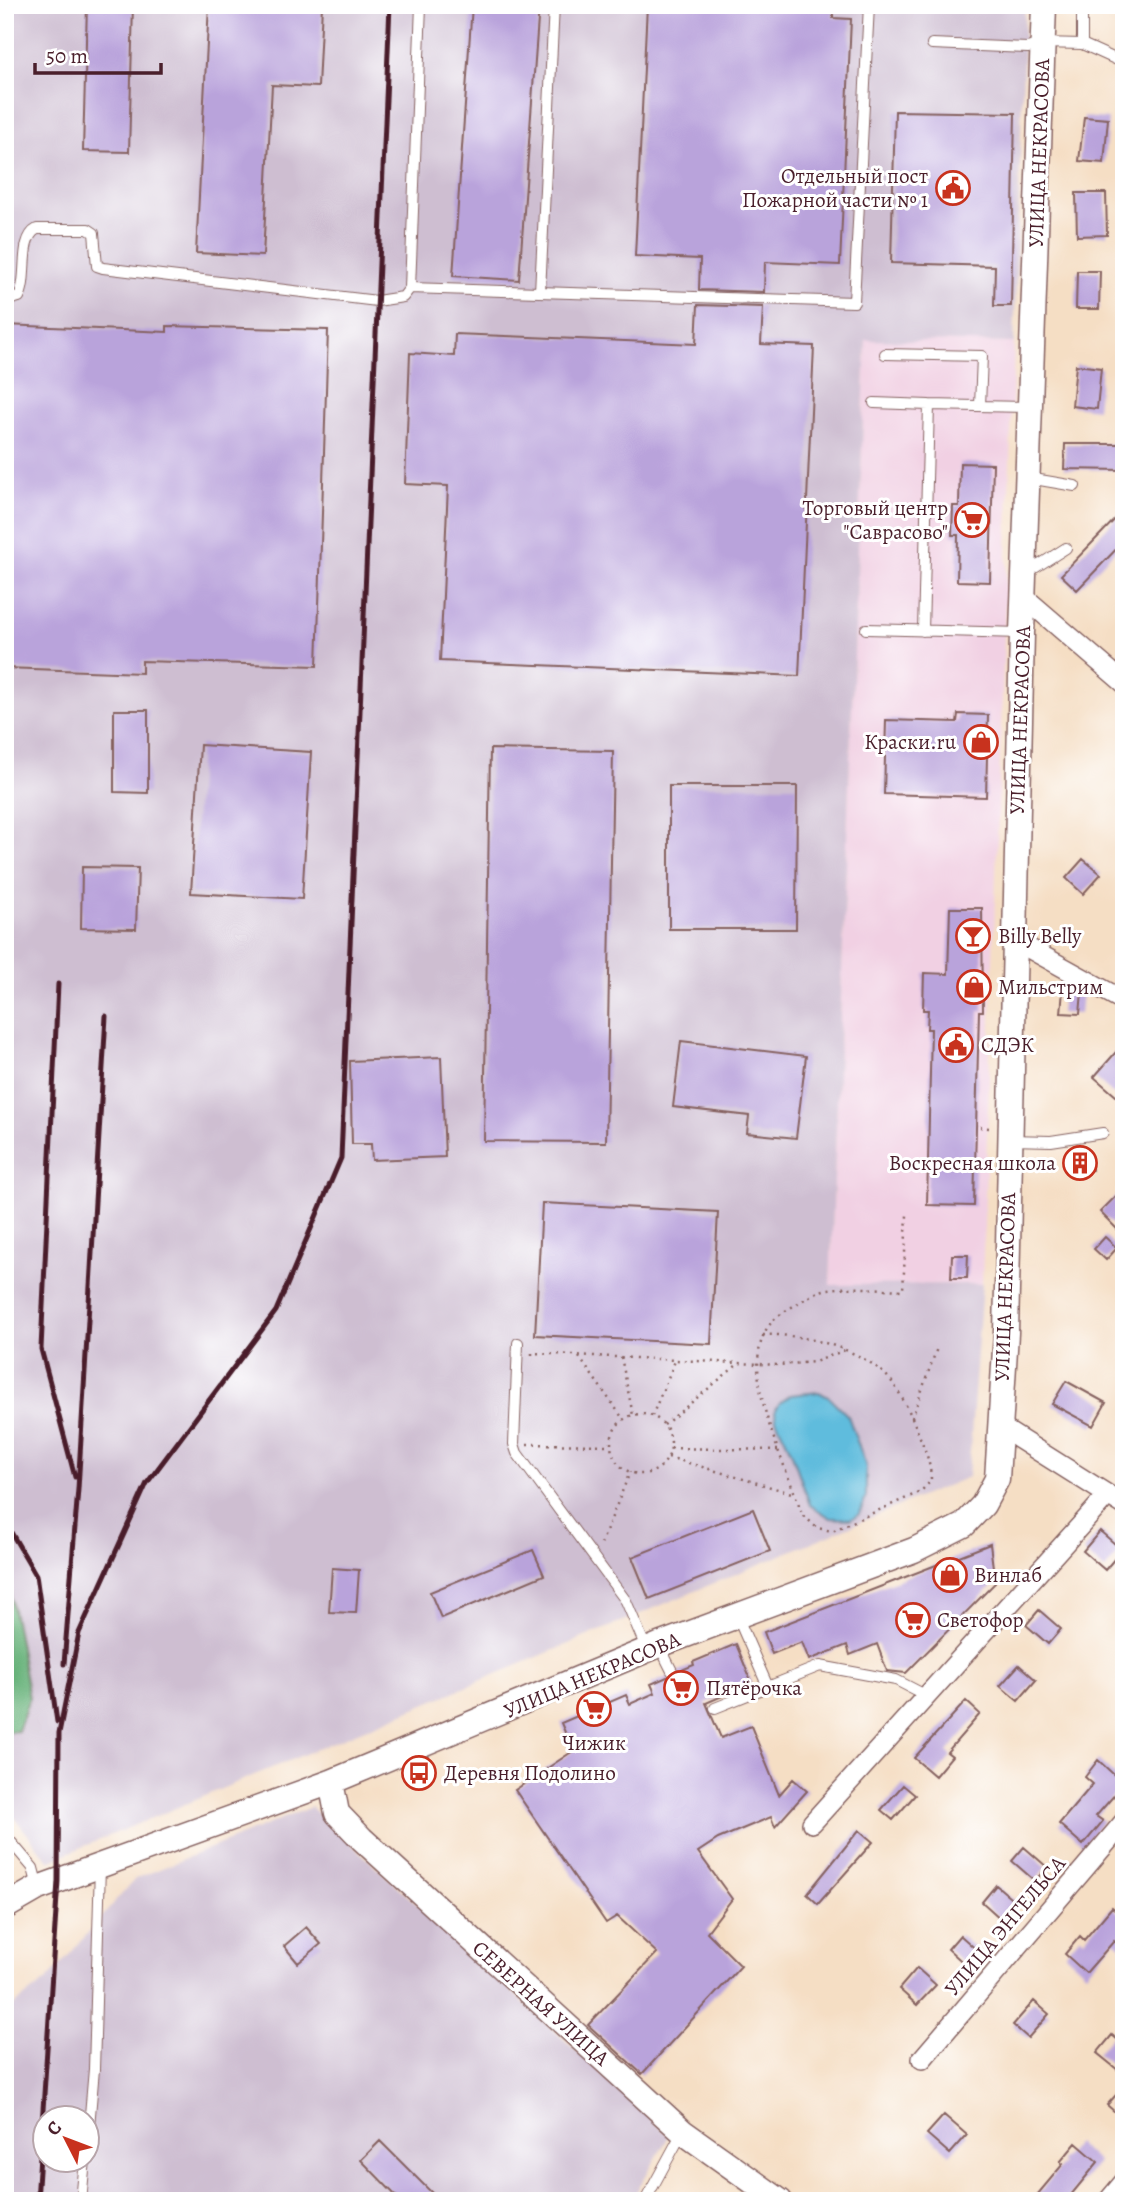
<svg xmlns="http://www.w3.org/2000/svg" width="1129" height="2206" font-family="Alegreya,serif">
<rect width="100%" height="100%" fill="#fff"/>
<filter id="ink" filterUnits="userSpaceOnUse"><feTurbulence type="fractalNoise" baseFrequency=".0143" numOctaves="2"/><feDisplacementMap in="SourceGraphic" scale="14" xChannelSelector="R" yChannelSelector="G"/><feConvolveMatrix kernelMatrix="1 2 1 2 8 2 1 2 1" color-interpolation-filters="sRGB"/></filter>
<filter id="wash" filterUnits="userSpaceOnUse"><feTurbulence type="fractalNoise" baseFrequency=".00686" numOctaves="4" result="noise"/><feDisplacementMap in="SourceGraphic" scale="28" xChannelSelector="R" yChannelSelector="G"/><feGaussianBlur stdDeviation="1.57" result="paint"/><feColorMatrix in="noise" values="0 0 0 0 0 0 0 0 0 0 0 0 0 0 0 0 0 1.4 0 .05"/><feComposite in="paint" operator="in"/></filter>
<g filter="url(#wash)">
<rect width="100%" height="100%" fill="#f5dec4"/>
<!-- built -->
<path fill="#f1d0e3" d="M866 339 1014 343 982 1284 830 1286Z"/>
<!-- industrial -->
<path fill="#cebed1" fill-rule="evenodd" d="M5 5H1025L1014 343 866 340 830 1285 982 1284 968 1477 49 1861 5 1806Z
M311 1807 669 2136 631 2201H5V2012L48 1979 135 1879ZM46 2118H88V2160H46Z"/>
<!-- forest -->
<path fill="#68b27a" stroke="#596852" stroke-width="2" d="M5 1565 29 1698 18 1731 5 1732Z"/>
<!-- water -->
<path fill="#5fbcdd" stroke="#546e84" stroke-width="2" d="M819 1392 830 1398 848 1416 866 1466V1498L859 1514 851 1519 831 1518 810 1505 791 1451 776 1420 775 1411 780 1403 791 1395Z"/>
<g id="blocks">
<!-- building -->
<path fill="#b9a3db" d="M87 5H133L129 152 83 151Z
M209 5H322L318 87 272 85 263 256 196 253Z
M472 5H539L519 280 453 276Z
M647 5H833V18L851 19 840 265 765 262 764 292 699 290 700 259 635 256Z
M895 111 1015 113 1011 306H994L995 266 891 263Z
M1084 117 1108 119 1104 163 1079 161Z
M1076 193H1106L1107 235 1077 236Z
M1077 271H1100L1099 309H1076Z
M698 305 763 307 761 344 814 346 799 676 440 661 448 486 405 484 410 353 454 356 455 334 696 344Z
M5 325 167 332V326L328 330 317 666 142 661V673L5 668Z
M1076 365 1101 368 1097 409 1072 406Z
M1065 444H1124V470L1064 469Z
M960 463 993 464 990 582 957 581 958 535H952L953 506H959Z
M1124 510V541L1077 590 1061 575Z
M114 710H148V793L114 792Z
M958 714 988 715 986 797 884 794 886 720 957 722Z
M200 745 311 752 302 899 191 893Z
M490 749 613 751 606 1142 484 1141Z
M669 786H797L796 929H669Z
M1083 859 1101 874 1083 894 1066 878Z
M82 867 138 868 136 929 81 928Z
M950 908H982L983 1011H979L974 1206 927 1205 931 1029H927L928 1010H923L924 973 948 974Z
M1063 990 1082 992 1080 1014 1061 1013Z
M681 1041 806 1056 796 1138 747 1133 749 1116 673 1107Z
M1124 1043V1103L1094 1077Z
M441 1057 445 1157 372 1160 371 1144H352L350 1061Z
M1089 1152 1092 1170 1071 1174 1068 1156Z
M1124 1188V1236L1100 1212Z
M542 1203 718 1212 711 1344 535 1335Z
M1105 1237 1117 1248 1106 1260 1094 1249Z
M952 1255H968L967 1278H951Z
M1066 1381 1106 1403 1093 1426 1052 1404Z
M753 1509 770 1551 649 1599 632 1557Z
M1100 1531 1122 1550 1105 1570 1083 1551Z
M990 1544 995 1583 906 1673 887 1671 877 1644 850 1655 847 1645 809 1660 802 1642 772 1654 764 1632Z
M533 1550 544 1575 441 1618 430 1592Z
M332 1568 359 1570 356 1613 329 1612Z
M1039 1610 1061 1629 1048 1644 1026 1625Z
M736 1644 752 1683 706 1703 721 1738 751 1726 779 1795 793 1779 807 1791 775 1827 771 1817 718 1839 698 1852 732 1899 707 1932 741 1966 642 2074 588 2025 657 1953 617 1916 606 1923 515 1790 573 1751 561 1723 626 1695 630 1704 655 1693 651 1684 667 1677 675 1678 679 1671 694 1665 693 1662Z
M1019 1665 1036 1680 1018 1701 1000 1686Z
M966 1701 980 1714 947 1752 952 1756 935 1776 914 1758Z
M1098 1760 1124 1784 1096 1816 1103 1821 1083 1845 1059 1824 1093 1784 1085 1777Z
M903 1785 915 1795 893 1820 881 1810Z
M859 1830 873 1842 818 1904 807 1894Z
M1024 1847 1047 1867 1035 1881 1012 1861Z
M996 1885 1016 1902 1001 1919 982 1902Z
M1112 1907 1124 1917V1949L1114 1941 1086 1973 1065 1954 1080 1936 1084 1940Z
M306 1927 321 1944 298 1963 284 1946Z
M960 1935 979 1952 967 1966 948 1949Z
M917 1968 936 1985 917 2005 899 1989Z
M1034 2001 1049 2014 1028 2038 1013 2025Z
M1112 2035 1124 2045V2075L1097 2053Z
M1124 2086V2120L1107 2105Z
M944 2115 967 2135 950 2154 927 2134Z
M380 2141 440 2201H401L361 2160Z
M1076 2143 1098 2162 1066 2201H1032L1063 2164 1060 2162Z"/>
</g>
</g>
<g filter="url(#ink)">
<use href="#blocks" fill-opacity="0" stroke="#866261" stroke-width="2"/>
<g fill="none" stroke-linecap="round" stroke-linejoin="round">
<!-- service casing -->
<g stroke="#866261" stroke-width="12">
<path id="service" d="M932 44 1028 48 1042 43 1082 44V5
M1082 44 1124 63
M410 288 854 302 869 5
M540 292 554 5
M5 301 19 297C29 279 18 239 37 229H88L94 233 97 266 103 268 377 301 403 297 410 288 421 5
M885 354 982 356 980 406
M874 403 929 405
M1028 478 1075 486
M1025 570 1033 569 1066 548
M866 629 1022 633
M923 631 929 405 1028 407
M1010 1140 1051 1141 1103 1133
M518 1343 514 1444 517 1453 626 1601 647 1650
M737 1616 768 1687
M659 1645 672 1671
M715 1708 820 1666 896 1680 927 1696
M5 1835 33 1868 38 1887
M88 2138 94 2069 100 1866
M81 2201 85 2160
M645 2201 682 2133"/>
</g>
<!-- minor casing -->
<g stroke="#866261" stroke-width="22">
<path id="minor" d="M1024 597 1124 683
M1014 940 1124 1001
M999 1426 1124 1505
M812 1823 1108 1495
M922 2059 1124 1822
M1108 2201 1124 2182"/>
</g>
<!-- tertiary casing -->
<g stroke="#866261" stroke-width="27">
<path id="tertiary" d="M331 1782 337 1813 362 1839 683 2132 780 2201
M5 1907 38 1888 331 1782 659 1645 914 1550 964 1525 983 1505 997 1479 1006 1333 1022 633 1044 5"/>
</g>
<!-- path -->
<path stroke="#866261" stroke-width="2.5" stroke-dasharray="2 5" stroke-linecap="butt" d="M980 1127 990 1128
M763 1335C803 1333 866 1349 892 1382 902 1396 911 1414 917 1430 924 1447 931 1462 931 1481L920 1492 832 1531 817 1528 802 1514C787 1466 742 1383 764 1334 770 1320 782 1313 795 1305 805 1299 816 1291 828 1289 852 1286 879 1289 903 1290L907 1215
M532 1355V1353L779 1365 815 1362 845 1350
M579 1357 624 1420
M621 1357 633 1415
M611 1444a30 30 0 1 1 60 0a30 30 0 1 1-60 0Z
M652 1416 675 1361
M912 1418 937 1348
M664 1425 737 1365
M527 1444 611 1445
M671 1448 780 1450
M668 1457 795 1494
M601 1544 630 1472"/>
<!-- service -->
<use href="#service" stroke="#fff" stroke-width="10"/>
<!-- minor -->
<use href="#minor" stroke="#fff" stroke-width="19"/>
<!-- tertiary -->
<use href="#tertiary" stroke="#fff" stroke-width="24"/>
<!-- rail -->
<path stroke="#4a1f2b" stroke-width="5" d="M58 984 41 1349 75 1477
M5 1522 36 1575 57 1722
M64 1664 78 1489 106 1016
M37 2201 58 1881 59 1733 79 1633 147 1483 276 1311 341 1158 390 5"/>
</g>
</g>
<!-- icons -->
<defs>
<g id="civic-ring" transform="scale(1.75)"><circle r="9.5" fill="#fff" stroke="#c8321e" stroke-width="1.5"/><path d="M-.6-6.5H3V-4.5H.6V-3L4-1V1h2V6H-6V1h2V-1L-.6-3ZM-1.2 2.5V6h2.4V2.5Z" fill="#c8321e"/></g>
<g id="supermarket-ring" transform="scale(1.75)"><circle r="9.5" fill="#fff" stroke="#c8321e" stroke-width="1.5"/><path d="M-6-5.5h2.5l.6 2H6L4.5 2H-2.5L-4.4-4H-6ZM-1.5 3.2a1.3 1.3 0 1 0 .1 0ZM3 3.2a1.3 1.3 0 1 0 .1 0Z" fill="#c8321e"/></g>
<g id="shop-ring" transform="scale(1.75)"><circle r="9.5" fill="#fff" stroke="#c8321e" stroke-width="1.5"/><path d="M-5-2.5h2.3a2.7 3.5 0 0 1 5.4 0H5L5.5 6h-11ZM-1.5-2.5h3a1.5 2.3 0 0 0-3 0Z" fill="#c8321e"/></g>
<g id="bar-ring" transform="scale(1.75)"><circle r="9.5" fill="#fff" stroke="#c8321e" stroke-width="1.5"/><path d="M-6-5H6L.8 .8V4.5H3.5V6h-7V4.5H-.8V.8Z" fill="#c8321e"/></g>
<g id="building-ring" transform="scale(1.75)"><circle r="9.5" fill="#fff" stroke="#c8321e" stroke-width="1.5"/><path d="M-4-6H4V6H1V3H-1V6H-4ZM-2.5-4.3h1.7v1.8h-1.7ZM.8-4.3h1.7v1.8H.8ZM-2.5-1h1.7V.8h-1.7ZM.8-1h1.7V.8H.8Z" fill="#c8321e"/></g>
<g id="bus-ring" transform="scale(1.75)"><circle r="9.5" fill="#fff" stroke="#c8321e" stroke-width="1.5"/><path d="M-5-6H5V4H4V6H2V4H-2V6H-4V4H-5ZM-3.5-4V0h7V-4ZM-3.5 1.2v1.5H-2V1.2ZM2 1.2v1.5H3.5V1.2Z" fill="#c8321e"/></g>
</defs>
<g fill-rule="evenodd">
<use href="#civic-ring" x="953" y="188"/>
<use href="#supermarket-ring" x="972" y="520"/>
<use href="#shop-ring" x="981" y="742"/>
<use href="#bar-ring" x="973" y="936"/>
<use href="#shop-ring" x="974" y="987"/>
<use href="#civic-ring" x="956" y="1045"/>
<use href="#building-ring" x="1080" y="1163"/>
<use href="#shop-ring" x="950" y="1575"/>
<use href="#supermarket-ring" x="913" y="1620"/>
<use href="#supermarket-ring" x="681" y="1688"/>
<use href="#supermarket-ring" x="594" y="1709"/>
<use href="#bus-ring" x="419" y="1773"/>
</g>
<g text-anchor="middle" stroke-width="6" stroke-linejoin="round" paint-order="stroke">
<!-- street labels -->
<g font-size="21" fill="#4a1f2b" stroke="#fff">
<text transform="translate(1039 153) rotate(-88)" y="7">УЛИЦА НЕКРАСОВА</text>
<text transform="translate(1020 720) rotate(-88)" y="7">УЛИЦА НЕКРАСОВА</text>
<text transform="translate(1005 1287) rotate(-88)" y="7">УЛИЦА НЕКРАСОВА</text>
<text transform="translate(592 1675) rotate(-23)" y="7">УЛИЦА НЕКРАСОВА</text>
<text transform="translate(1005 1926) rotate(-50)" y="7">УЛИЦА ЭНГЕЛЬСА</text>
<text transform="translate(541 2003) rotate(42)" y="7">СЕВЕРНАЯ УЛИЦА</text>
</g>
<!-- poi labels -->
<g font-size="21" fill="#4a1f2b" stroke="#fff" text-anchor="start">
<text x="928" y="183" text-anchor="end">Отдельный пост<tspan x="928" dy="24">Пожарной части № 1</tspan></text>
<text x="948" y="515" text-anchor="end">Торговый центр<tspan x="948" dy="24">"Саврасово"</tspan></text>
<text x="956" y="749" text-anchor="end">Краски.ru</text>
<text x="998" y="943">Billy Belly</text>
<text x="998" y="994">Мильстрим</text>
<text x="981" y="1052">СДЭК</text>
<text x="1056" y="1170" text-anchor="end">Воскресная школа</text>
<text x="974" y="1582">Винлаб</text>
<text x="937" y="1627">Светофор</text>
<text x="706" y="1695">Пятёрочка</text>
<text x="594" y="1750" text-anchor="middle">Чижик</text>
<text x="444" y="1780">Деревня Подолино</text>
</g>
</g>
<!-- margin -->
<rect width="1129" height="2206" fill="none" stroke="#fff" stroke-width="28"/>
<!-- north arrow -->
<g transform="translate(66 2139) rotate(312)"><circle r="33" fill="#ffffff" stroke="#b7a5aa" stroke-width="2"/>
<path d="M0-5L12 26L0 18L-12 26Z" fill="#c8321e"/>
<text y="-10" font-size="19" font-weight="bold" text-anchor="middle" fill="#4a1f2b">С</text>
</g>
<!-- scale -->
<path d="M35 63v10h126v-10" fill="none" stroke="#4a1f2b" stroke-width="3.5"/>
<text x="46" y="63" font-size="21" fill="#4a1f2b" stroke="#ffffff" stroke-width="5" paint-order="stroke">50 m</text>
</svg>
